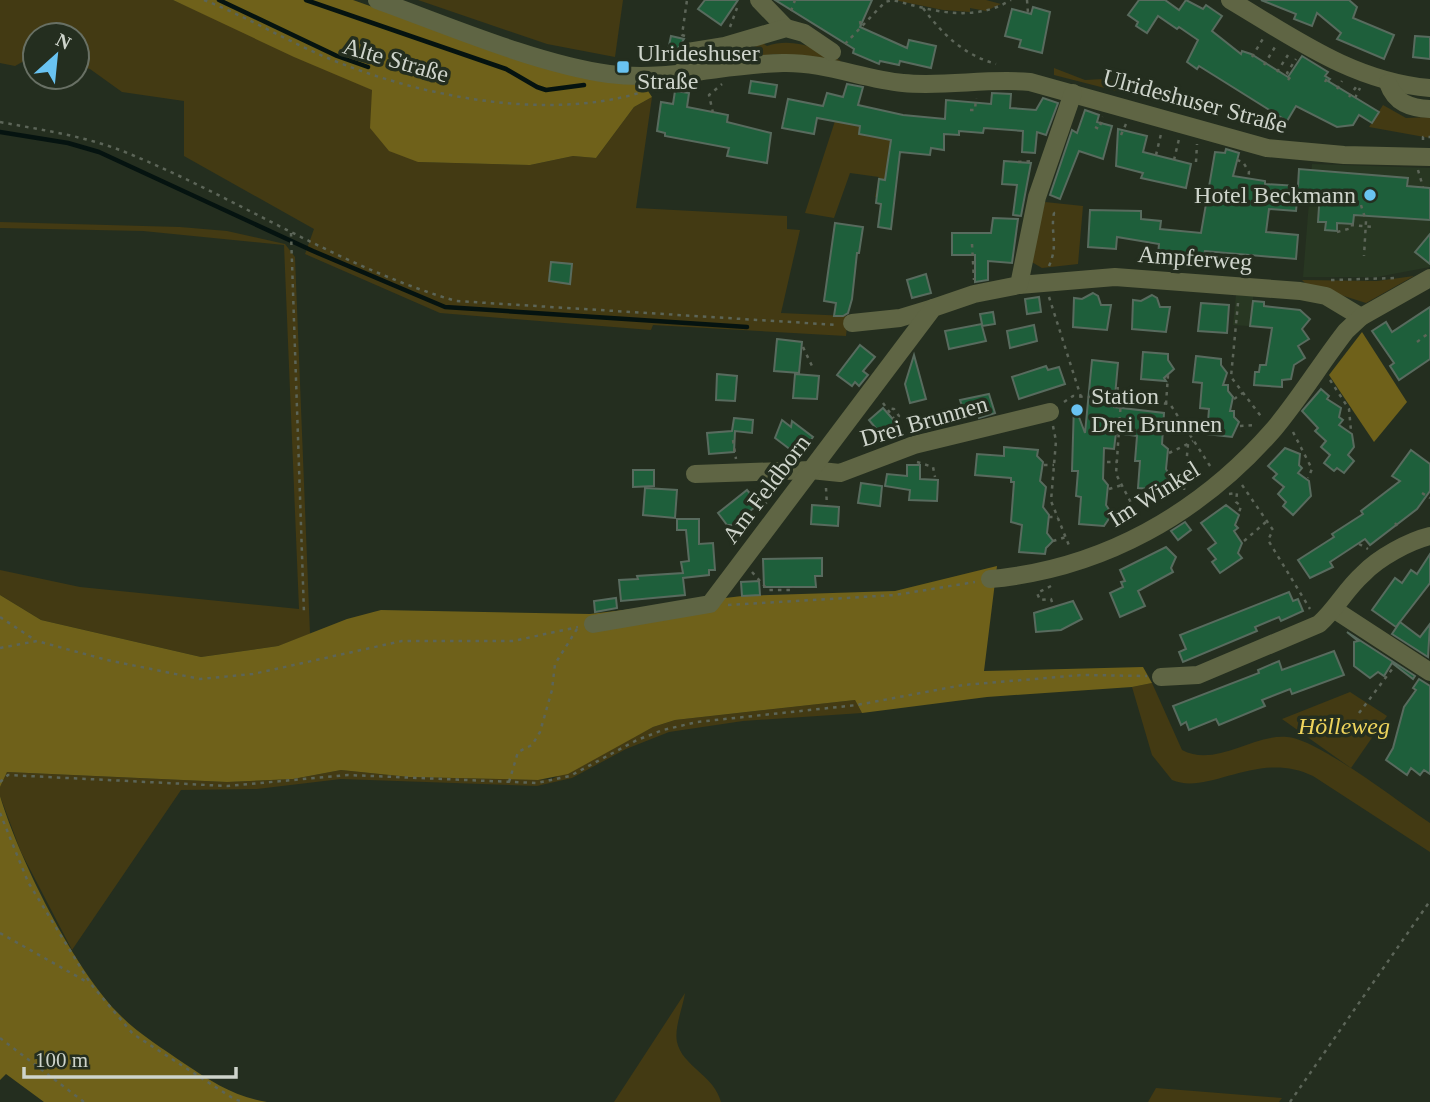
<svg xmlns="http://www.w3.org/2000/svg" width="1430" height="1102" font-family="'Times New Roman',serif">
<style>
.built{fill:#283722}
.green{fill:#433a13}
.forest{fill:#6f611a}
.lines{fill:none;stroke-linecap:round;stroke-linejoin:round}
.stream{stroke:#051310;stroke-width:4.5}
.building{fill:#1e5f3b;stroke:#586b5e;stroke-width:2}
.path{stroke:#5c6558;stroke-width:2.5;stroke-dasharray:3.5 5;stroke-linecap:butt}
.minor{stroke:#5f6544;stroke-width:18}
.poi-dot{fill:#69c3f1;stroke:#242e1f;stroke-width:2.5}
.labels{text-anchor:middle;stroke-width:7;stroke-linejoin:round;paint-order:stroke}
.poi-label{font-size:24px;fill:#ced4cb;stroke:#242e1f;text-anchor:start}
.street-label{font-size:24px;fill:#ced4cb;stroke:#242e1f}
.park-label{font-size:24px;font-style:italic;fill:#eed45c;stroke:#242e1f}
</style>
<rect width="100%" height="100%" fill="#242e1f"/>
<g class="built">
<path d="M1312 164 1430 168V267L1377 277H1303Z"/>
<path d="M1236 295 1253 296V301L1264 302 1262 327 1233 325Z"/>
</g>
<g class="green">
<path d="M0 0H173L373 90 418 162 530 165 573 156 596 158 634 107 652 97 636 208 787 216V229L800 230 781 313 848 316 846 336 653 325 651 330 440 313 305 254 314 229 184 156V101L122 92 90 69 77 65V35H35V55L15 66 0 63Z"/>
<path d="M418 0H623L615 57 547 44Z"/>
<path d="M894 0H986L1001 4 986 11 970 8V12L943 10Z"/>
<path d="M758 40 767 46C792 37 819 48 841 61L776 54 697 64 698 57Z"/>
<path d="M1054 68 1085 80 1104 79 1202 113 1054 75Z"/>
<path d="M1383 105 1406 118 1430 117V138L1369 127Z"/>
<path d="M835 121 860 126 859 134 892 140 882 198 875 197 879 177 850 173 834 218 805 213Z"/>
<path d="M1045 202 1083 206 1078 264 1042 268 1030 261Z"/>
<path d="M0 222 180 227 227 231 285 244 295 257 310 634 278 646 201 657 41 620 0 595V570L80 587 299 609 284 245 143 231 0 228Z"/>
<path d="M1414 276 1366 303 1306 284 1302 280 1377 281Z"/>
<path d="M1152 683 1182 750C1216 768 1252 734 1287 737 1318 739 1400 803 1430 823V852L1313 776C1258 749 1209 796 1172 780L1152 755 1132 687Z"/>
<path d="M1350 692 1387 716 1351 768 1282 719Z"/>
<path d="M855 700 862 713 743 721 669 732 626 749 572 778 537 786 341 779 257 789 181 790 72 950 21 852 0 796V787L7 772 227 782 293 779 341 770 409 777 538 780 552 779 653 727 675 720Z"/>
<path d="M685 993C683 1007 674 1028 677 1042 682 1066 714 1075 721 1102H614Z"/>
<path d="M1156 1088 1282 1098 1279 1102H1148Z"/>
</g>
<g class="forest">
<path d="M173 0H353L463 39 619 83 644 85 652 97 634 107 596 158 573 156 530 165 418 162 389 151 370 128 372 90 294 57Z"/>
<path d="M1362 332 1407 402 1374 442 1329 375Z"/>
<path d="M997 566 984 671 1143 667 1152 683 1132 687 987 697 862 713 855 700 675 720 653 727 568 774 538 780 409 777 341 770 293 779 227 782 7 772 0 787V595L41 620 201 657 278 646 347 619 381 610 590 614 742 596 895 591Z"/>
<path d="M0 796C19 859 72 965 117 1012 137 1033 162 1048 185 1064 212 1082 235 1097 267 1102H44L6 1074 0 1080Z"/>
</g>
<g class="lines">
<g class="stream">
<path d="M219 0 337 56 368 67"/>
<path d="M306 0 506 69 537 87 546 90 584 85"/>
<path d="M0 132 68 143 99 152 313 251 445 307 747 327"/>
</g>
</g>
<g class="building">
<path d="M705 0H738L721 25 698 9Z"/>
<path d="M775 0H872L860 27 907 48 909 40 936 46 931 68 900 61 899 65 880 61 879 64 853 53 854 49Z"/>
<path d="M1139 0H1165L1179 10 1186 0 1203 9 1206 5 1222 16 1212 31 1241 54 1242 51 1251 54 1288 77 1302 56 1328 72 1325 76 1330 79 1328 81 1379 112 1372 123 1359 115 1353 125 1337 127 1296 106 1287 121 1199 66 1197 69 1187 62 1198 40 1179 27 1177 29 1158 16 1147 33 1136 26 1138 22 1128 15Z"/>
<path d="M1261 0H1349L1357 7 1353 18 1394 35 1384 59 1337 39 1341 33 1317 13 1312 26 1294 19 1296 14Z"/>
<path d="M1033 7 1050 12 1042 53 1019 47 1021 40 1005 36 1012 9 1031 14Z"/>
<path d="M671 36 684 39 676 52 668 50Z"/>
<path d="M1415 36 1430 37V59L1413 57Z"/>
<path d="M751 81 777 85 775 97 749 93Z"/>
<path d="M847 84 863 87 858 105 903 115 945 119 946 100 991 104 992 93 1011 94 1010 108 1036 110 1043 98 1058 103 1046 135 1037 132 1035 153 1022 152 1023 131 984 128 983 133 959 131V135L944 134V150L931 148 930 155 900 152 891 229 878 227 881 204 876 203 879 179 885 180 891 140 859 134 860 126 817 118 814 134 782 128 788 99 823 106 827 93 843 97Z"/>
<path d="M675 91 689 93 687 107 728 115 727 122 771 133 767 163 727 156 729 148 665 136V133L657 131 661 102 673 104Z"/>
<path d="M1085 110 1099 115 1097 122 1112 126 1103 159 1079 151 1060 199 1050 195 1072 130 1077 133Z"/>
<path d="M1118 129 1147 136 1143 152 1191 164 1186 188 1141 178 1143 173 1116 166Z"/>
<path d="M1226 149 1239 153 1233 176 1265 181V184L1298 186 1299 169 1408 178 1407 186 1430 188V220L1354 215 1353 224 1337 223V231L1325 230 1326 222H1318L1320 192 1298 190 1296 211 1269 209 1266 232 1298 235 1296 259 1205 251 1203 263 1192 262V258L1158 254 1159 244 1117 237 1116 249 1088 247 1090 210 1141 211V219L1161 221 1160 229 1201 233 1215 152 1225 153Z"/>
<path d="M1004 161 1031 163 1021 216 1013 215 1017 185 1002 184Z"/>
<path d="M993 218 1018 219 1012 263 988 261V280L975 282V255H952V233H991Z"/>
<path d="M835 223 863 227 859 253H857L852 299 848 313 843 316H834L836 303 824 301Z"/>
<path d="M1430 234V264L1415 252Z"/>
<path d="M551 262 572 264 570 284 549 281Z"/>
<path d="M926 274 931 293 912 298 907 280Z"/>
<path d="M1093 293 1098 296 1101 305H1111L1107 330 1073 327 1074 298 1082 299Z"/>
<path d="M1152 295 1157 298 1160 307H1170L1166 332 1132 329 1133 300 1141 301Z"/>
<path d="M1039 297 1041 312 1027 314 1025 299Z"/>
<path d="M1253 301 1264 302V306L1300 310 1310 319 1302 329 1309 339 1298 346 1305 358 1294 365 1291 379 1282 380V387L1254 385 1255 372H1259L1260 365H1266L1272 328 1250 326Z"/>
<path d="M1201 303 1229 305 1227 333 1198 331Z"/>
<path d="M1430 307V359L1399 380 1390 366 1394 363 1372 331 1386 322 1392 332Z"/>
<path d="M993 312 995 324 982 326 986 341 949 349 945 331 982 324 980 314Z"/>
<path d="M1034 325 1037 341 1010 348 1007 331Z"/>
<path d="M777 339 802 342 799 373 774 371Z"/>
<path d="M860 345 875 357 863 371 868 375 859 386 855 382 852 386 837 375Z"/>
<path d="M1143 352 1168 354V360L1174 369 1164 378 1166 381 1141 379Z"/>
<path d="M914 355 926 399 910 403 905 384Z"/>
<path d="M1196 356 1221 359V365L1227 373 1223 385H1228V391L1233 397 1230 411H1234V417L1239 422 1232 437 1207 434 1209 409 1200 408 1202 383 1193 382Z"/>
<path d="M1092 360 1118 363 1114 407 1164 413 1162 444 1168 449 1166 469 1171 478 1164 490 1138 488 1140 461H1135L1137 436 1116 433 1114 449 1104 448 1103 479 1108 485 1106 505 1112 514 1104 526 1079 524 1081 497 1076 496 1078 471H1072L1074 404 1085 433Z"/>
<path d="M1046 366 1048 370 1059 367 1065 384 1019 399 1012 377Z"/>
<path d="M717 374 737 376 735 401 716 400Z"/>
<path d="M795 374 819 376 817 399 793 398Z"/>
<path d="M1321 389 1329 396 1327 399 1341 408 1339 417 1343 420 1339 425 1352 434 1354 447 1348 455 1354 461 1344 473 1337 468 1334 471 1324 463 1330 455 1321 447 1326 441 1315 431 1318 428 1302 411Z"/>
<path d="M989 394 995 413 979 418 978 414 969 417 967 411 964 412 960 400Z"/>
<path d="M883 408 898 425 884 438 869 420Z"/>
<path d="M734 418 753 420 752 433 735 431 734 452 709 454 707 433 732 431Z"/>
<path d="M782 420 791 427 792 421 813 437 799 456 775 438Z"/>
<path d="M1004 447 1038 450 1037 456 1043 462 1040 481 1046 487 1043 507 1049 515 1047 533 1053 541 1046 548 1045 554 1019 552 1022 525 1011 522 1014 482H1011V478L975 475 977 454 1004 456Z"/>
<path d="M1285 448 1300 454 1299 465 1302 468 1298 473 1309 481 1311 496 1293 515 1283 506 1286 502 1278 494 1284 487 1273 478 1277 474 1268 466Z"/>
<path d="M1411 450 1430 464V491L1417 509 1370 545 1365 539 1330 562 1333 567 1310 578 1298 560 1334 537 1332 534 1363 514 1361 511 1400 481 1392 476Z"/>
<path d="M907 465H920V479L938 480 937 501 909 500 910 490 885 486 887 474 907 476Z"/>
<path d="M633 470H654V486L633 487Z"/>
<path d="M861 483 882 486 880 506 858 503Z"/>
<path d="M645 488 677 490 675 518 643 515Z"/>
<path d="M747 490 759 504 732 525H727L718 513Z"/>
<path d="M812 505 839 507 838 526 811 524Z"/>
<path d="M1226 505 1239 515 1235 525 1238 528 1234 531 1242 543 1238 553 1242 558 1220 573 1212 562 1216 559 1208 549 1216 543 1201 523Z"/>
<path d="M677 519H699V544L713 543 715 570H709V575L683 578 685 595 621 601 619 580 638 579 637 576 683 573 681 562 689 561 686 530H677Z"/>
<path d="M1185 522 1191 530 1178 540 1171 531Z"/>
<path d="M1166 547 1176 557 1171 568 1173 572 1138 591 1145 606 1120 617 1110 593 1123 587 1121 582 1125 581 1120 570Z"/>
<path d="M1430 554V583L1396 627 1372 610 1395 578 1402 583 1411 570 1417 574Z"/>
<path d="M822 558V576H815L816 587H764L763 559Z"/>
<path d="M759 581 760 595 742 596 741 582Z"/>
<path d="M1289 592 1293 601 1298 599 1303 611 1281 621 1279 617 1255 627 1257 631 1183 662 1179 652 1186 649 1180 635Z"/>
<path d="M616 598 617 608 595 612 594 601Z"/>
<path d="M1073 601 1082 619 1061 630 1036 632 1034 613Z"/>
<path d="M1400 622 1420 637 1430 624 1428 657 1392 634Z"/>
<path d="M1347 632 1415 676 1413 679 1392 663 1384 676 1378 672 1370 678 1354 666V642L1358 641Z"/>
<path d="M1334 651 1344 675 1292 694 1290 689 1262 700 1265 706 1219 725 1216 719 1189 730 1186 722 1181 725 1173 706 1259 673 1258 670 1279 661 1282 670Z"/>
<path d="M1419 679 1430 686V774L1424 770 1420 775 1411 768 1407 775 1386 760 1393 748 1404 707 1416 690 1413 688Z"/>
</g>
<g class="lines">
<g class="path">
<path d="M204 0C247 17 287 41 330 59 419 96 544 121 639 93"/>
<path d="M1027 0 1028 13"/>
<path d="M923 8C943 35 964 55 996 64"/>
<path d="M791 11 795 0"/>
<path d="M860 21 861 27"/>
<path d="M730 27 737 8"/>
<path d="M685 36 682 35 687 0"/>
<path d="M845 44 885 2 893 0C933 11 973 23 1011 0"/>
<path d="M1252 57 1264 37"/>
<path d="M1264 65 1275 47"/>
<path d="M1277 72 1288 55"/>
<path d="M1288 80 1291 76 1287 73 1296 59"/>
<path d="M1325 82 1329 75"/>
<path d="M1337 89 1342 81"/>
<path d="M1349 97 1356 87"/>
<path d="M1355 98 1360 88"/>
<path d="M970 110H975L976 98"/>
<path d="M713 113 709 95 722 84"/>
<path d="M0 122C42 130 85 136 125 152 236 197 339 267 456 301L838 325"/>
<path d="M1095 127 1099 129 1103 117"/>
<path d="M1121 135 1126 124"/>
<path d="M1423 140V137H1430"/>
<path d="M1156 155 1161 134"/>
<path d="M1174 160 1179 139"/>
<path d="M1237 160 1243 162 1249 172 1248 179"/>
<path d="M1018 162 1035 161"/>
<path d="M1196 162 1197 144"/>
<path d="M1418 170 1423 187"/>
<path d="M1361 205 1366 221 1364 256"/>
<path d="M1337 232 1352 228V225L1374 227"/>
<path d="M291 233 304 613"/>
<path d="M972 244 974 280"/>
<path d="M1049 266C1059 243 1050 234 1054 213L1051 210"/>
<path d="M1331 280 1397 278"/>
<path d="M1049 297 1081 397"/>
<path d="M1238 303 1231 377 1263 419"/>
<path d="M1417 342 1430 332"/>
<path d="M803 347 812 366"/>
<path d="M1330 380 1349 409 1351 431"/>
<path d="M1117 399 1118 382"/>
<path d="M1234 399 1243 393"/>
<path d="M1121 400 1116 474 1140 520"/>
<path d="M1064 402 1073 396 1170 404 1212 469"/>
<path d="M883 403 895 420 899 416 894 409 887 408"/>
<path d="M1166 404 1168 375"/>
<path d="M1053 426 1056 441 1051 501 1070 548"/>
<path d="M1240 426 1257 425"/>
<path d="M1293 432 1312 469 1308 478"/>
<path d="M1159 434 1179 419"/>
<path d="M733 440 736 459"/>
<path d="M1169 453 1188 444"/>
<path d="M917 462 933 467 935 477"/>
<path d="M1107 462H1117"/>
<path d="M1044 465H1054"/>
<path d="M1172 479 1186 469"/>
<path d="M1242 485 1273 530 1268 540 1310 609"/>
<path d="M826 488 827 506"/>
<path d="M1109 489 1122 485"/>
<path d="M1184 490 1188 444 1193 441"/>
<path d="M1422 493 1430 498"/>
<path d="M1229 494 1237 493 1236 502 1241 506 1239 513"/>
<path d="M757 508 767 503"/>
<path d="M1113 514 1120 513 1131 502"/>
<path d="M1049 517H1058"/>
<path d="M1395 523 1400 529"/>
<path d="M1053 541 1066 537"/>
<path d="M1244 541 1267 521"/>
<path d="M1359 544 1368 549"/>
<path d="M752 572 768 590H793V587"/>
<path d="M1051 586 1037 593 1040 600 1051 599 1054 608"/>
<path d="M728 605 895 595 975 582"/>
<path d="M0 617 35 640"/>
<path d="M0 648 37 641 107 660 200 679 253 674 402 641H513L578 627"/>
<path d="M1359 713 1393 668"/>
<path d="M0 782 8 775 227 786 348 775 537 783 570 776 637 740 663 730 697 722 857 705 963 685 1082 675 1147 676"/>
<path d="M509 782 518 752 532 745 540 732 552 690 555 664 577 629"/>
<path d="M0 813 28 882 90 983 133 1034 234 1099 243 1102"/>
<path d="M0 933 87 982"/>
<path d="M0 1038 84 1102"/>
<path d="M1290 1102 1430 901"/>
</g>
<g class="minor">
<path d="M377 0C446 25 537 64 609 74 667 82 725 64 783 63 824 62 863 79 903 83 945 87 988 78 1030 82L1267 148 1344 155 1430 157"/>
<path d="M759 0 786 28"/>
<path d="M1230 0C1294 38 1354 82 1430 88"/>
<path d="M683 73 688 52 725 46 786 28 804 33 832 52"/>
<path d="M1388 83C1395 103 1410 108 1430 109"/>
<path d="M1019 285 1115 277 1300 291 1326 296 1361 317"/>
<path d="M852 323 900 318 933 308"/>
<path d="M695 474 811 470 840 473 914 445 1050 412"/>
<path d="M990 579C1102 569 1200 514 1274 429 1300 398 1321 363 1346 331L1361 317 1430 278"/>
<path d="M1335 610 1430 672"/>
<path d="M593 624 710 604 933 308 974 294 1019 285 1037 197 1073 93"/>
<path d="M1161 677 1198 675 1319 624C1336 609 1346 589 1363 574 1378 558 1409 541 1430 536"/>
</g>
</g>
<g class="poi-dot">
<rect x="616" y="60" width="14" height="14" rx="3.5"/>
<circle cx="1370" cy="195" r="7"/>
<circle cx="1077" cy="410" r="7"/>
</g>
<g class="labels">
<g class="poi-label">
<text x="637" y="61">Ulrideshuser<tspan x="637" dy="28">Straße</tspan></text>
<text x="1356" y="203" text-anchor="end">Hotel Beckmann</text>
<text x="1091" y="404">Station<tspan x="1091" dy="28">Drei Brunnen</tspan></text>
</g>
<g class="street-label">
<text transform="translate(396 60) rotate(16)" y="8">Alte Straße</text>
<text transform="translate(1195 101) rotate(15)" y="8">Ulrideshuser Straße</text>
<text transform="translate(1195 258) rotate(4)" y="8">Ampferweg</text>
<text transform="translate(924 421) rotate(-16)" y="8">Drei Brunnen</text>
<text transform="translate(766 489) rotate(-53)" y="8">Am Feldborn</text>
<text transform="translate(1154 494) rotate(-32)" y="8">Im Winkel</text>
</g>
<g class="park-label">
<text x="1344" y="734">Hölleweg</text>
</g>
</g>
<g transform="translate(56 56) rotate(27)"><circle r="33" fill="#242e1f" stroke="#687064" stroke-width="2"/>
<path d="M0-5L12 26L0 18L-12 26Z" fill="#69c3f1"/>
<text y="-10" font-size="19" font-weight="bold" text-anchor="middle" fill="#ced4cb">N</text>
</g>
<path d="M24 1067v10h212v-10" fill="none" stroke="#ced4cb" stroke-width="3.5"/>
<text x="35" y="1067" font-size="21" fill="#ced4cb" stroke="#242e1f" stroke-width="5" paint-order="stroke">100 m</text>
</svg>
